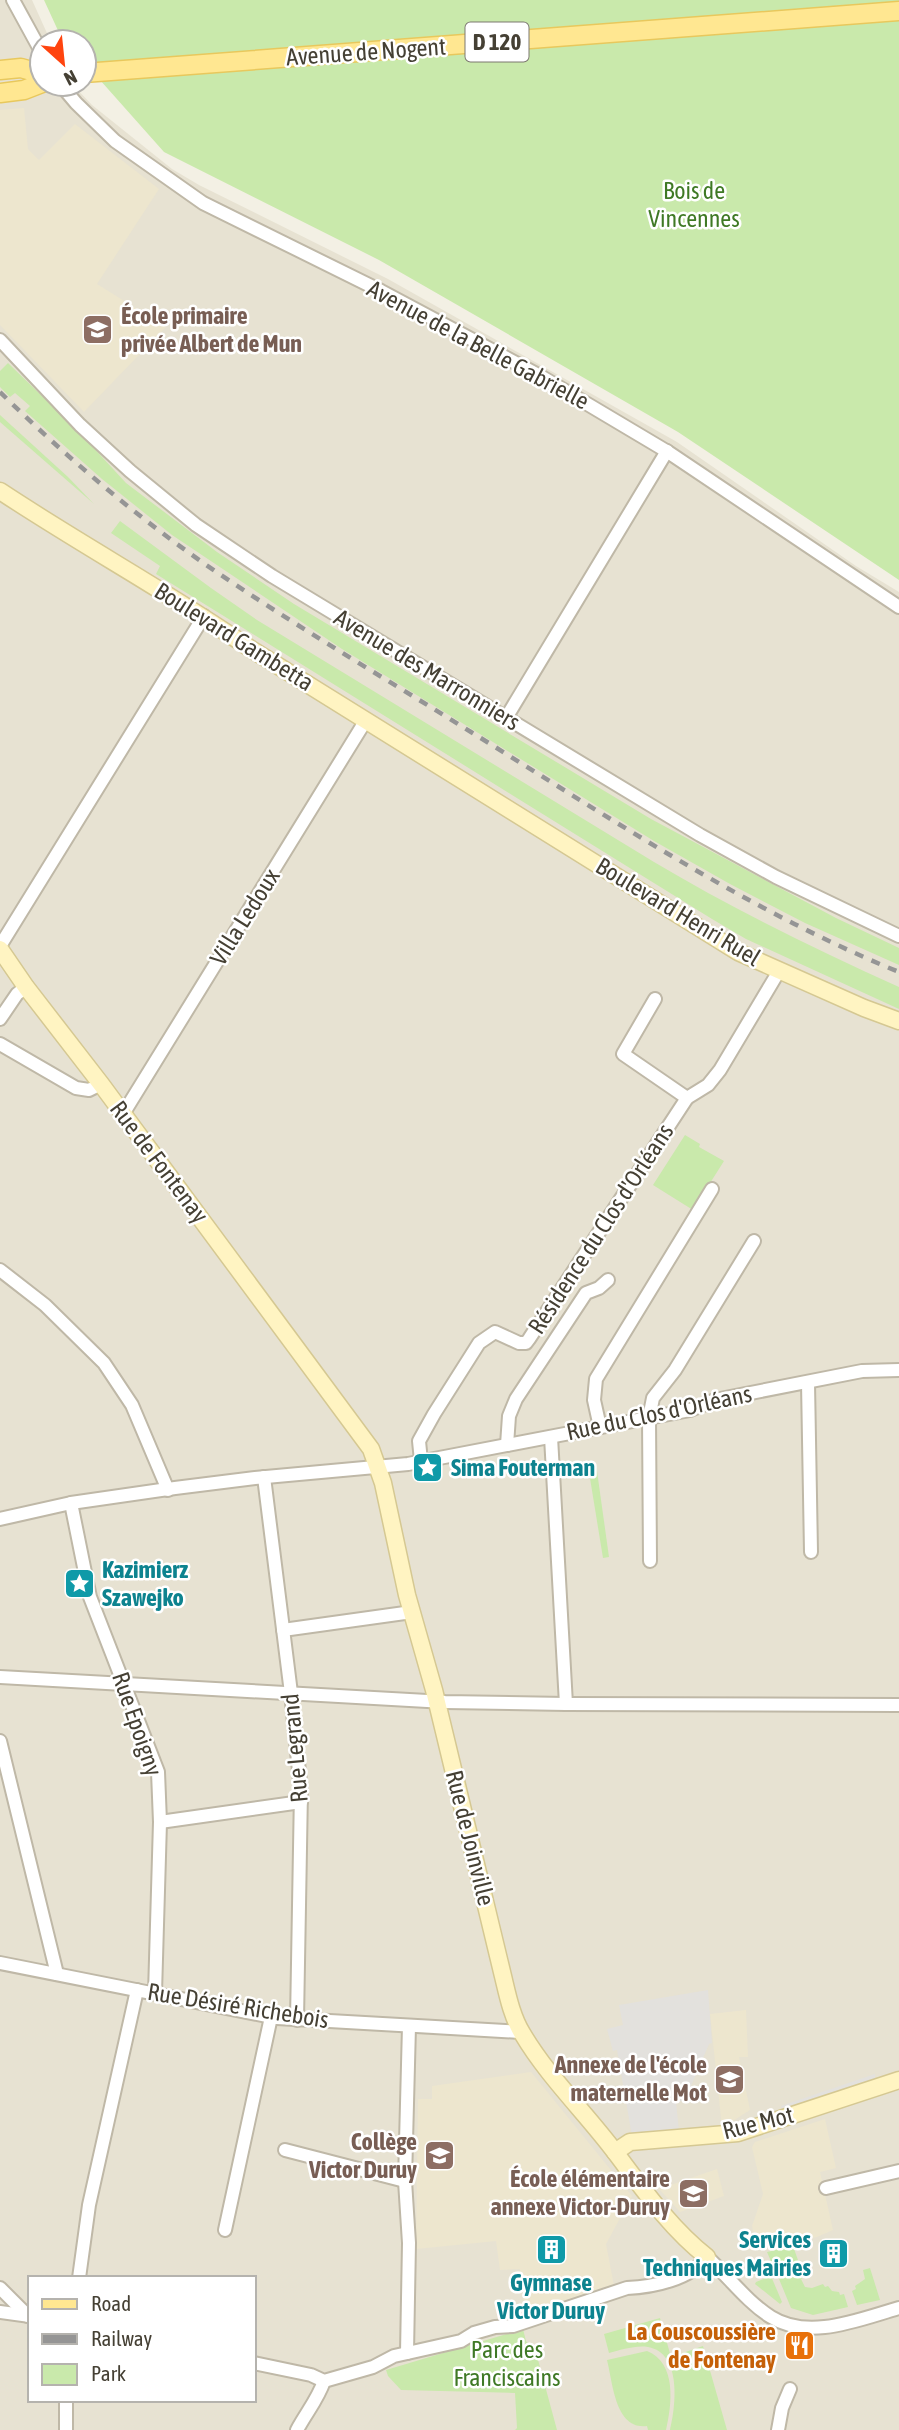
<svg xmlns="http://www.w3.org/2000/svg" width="899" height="2430" font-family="'Asap Condensed',sans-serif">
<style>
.residential{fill:#e7e2d2;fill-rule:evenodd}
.education{fill:#ede6ce}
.green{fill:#c9e9ab}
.parking{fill:#e3e1dd}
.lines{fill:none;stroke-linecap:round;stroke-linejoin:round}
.street-casing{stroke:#bfb8a7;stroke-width:16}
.secondary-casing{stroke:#d5c892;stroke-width:19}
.primary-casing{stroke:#e8c85d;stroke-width:21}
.street{stroke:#fff;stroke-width:12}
.secondary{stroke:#fff4c2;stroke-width:16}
.primary{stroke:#ffe791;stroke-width:18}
.rail{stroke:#959595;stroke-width:4.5;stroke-dasharray:9 9;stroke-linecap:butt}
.labels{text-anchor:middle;stroke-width:5;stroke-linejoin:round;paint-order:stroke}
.shield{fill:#fff;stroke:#7d7971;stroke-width:2}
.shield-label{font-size:23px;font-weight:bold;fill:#454034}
.street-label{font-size:24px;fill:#454034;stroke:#fff}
.park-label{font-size:24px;fill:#3f7925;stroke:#fff}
.education-label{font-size:24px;font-weight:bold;fill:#785e54;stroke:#fff;text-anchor:end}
.culture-label{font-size:24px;font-weight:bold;fill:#0d838f;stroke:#fff;text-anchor:start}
.food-label{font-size:24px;font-weight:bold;fill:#c56008;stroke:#fff;text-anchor:end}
</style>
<rect width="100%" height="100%" fill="#f3f0e4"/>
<path class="residential" d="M0 0H32L51 42H42V84H72L92 105 172 169 199 185 388 279 677 442 856 566 899 592V2430H0ZM30 2278H254V2400H30Z"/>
<g class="education">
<path d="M24 108 28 149 39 160 75 124 159 189 97 284 166 327 84 412 0 325V110Z"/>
<path d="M746 2010 748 2057H739L750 2110 722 2128 710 2014Z"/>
<path d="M531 2072 632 2196 606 2244 614 2286 525 2312 520 2269 500 2270 496 2241 416 2249 418 2099H432V2086Z"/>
<path d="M825 2119 836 2168 820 2172 833 2230 817 2237 776 2245 753 2231 752 2226 763 2194 752 2147 755 2142Z"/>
<path d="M717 2169 724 2196 680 2212 659 2189Z"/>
</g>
<g class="green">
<path d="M44 0H899V580L678 432 379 260 164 152 84 62V42H66L61 37Z"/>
<path d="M8 363 79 432 126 483 217 552 294 604 651 819 836 918 899 948V965L805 923 730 884 654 841 342 649 172 535 102 479 25 411 30 406 15 393 10 397 0 387V371Z"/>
<path d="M0 415 68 477 94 504 0 422Z"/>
<path d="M120 521 211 588 257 620 654 862C733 909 815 949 899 987V1009L746 939 712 919 156 574 160 566 111 533Z"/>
<path d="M685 1135 700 1144 699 1147 724 1161 693 1210 653 1185Z"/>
<path d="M596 1464 609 1557 603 1558 588 1466Z"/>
<path d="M793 2246 804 2277 801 2279 805 2287 812 2288 823 2284 825 2287 828 2286 832 2291 839 2292 840 2295 844 2294 848 2307 813 2315 791 2308 779 2279 787 2275 783 2263 773 2266 767 2252Z"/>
<path d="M870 2268 880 2300 857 2305 852 2291 856 2289 855 2286 865 2279 863 2270Z"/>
<path d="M771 2276 782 2302 780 2304 755 2284 756 2282Z"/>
<path d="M660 2318 671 2357 703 2346 727 2430H670C676 2406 682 2353 648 2347 636 2345 620 2350 609 2353L604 2334Z"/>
<path d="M523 2329 526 2341 537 2356 557 2430H515L517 2428 515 2393 401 2390 388 2376 386 2370Z"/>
<path d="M647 2351C677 2363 672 2404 666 2430H648L647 2426C615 2430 613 2383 607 2360Z"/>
</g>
<g class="parking">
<path d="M708 1990 712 2043 709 2044 691 2086 693 2099 676 2102 679 2131 632 2136 617 2050 613 2051 607 2029 623 2025 619 2005Z"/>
<path d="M875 2074V2085L784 2116 781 2106Z"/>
</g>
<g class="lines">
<defs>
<g id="street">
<path d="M13 0 42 53"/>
<path d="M60 84 76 103 115 141 203 203 381 291 542 377 668 452 899 607"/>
<path d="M0 340 80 425 130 471 196 525 272 576 700 835 776 877 899 936"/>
<path d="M506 718 667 451"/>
<path d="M0 946 204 616"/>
<path d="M0 1019 17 994 26 987"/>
<path d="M0 1044 76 1088 89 1090 101 1084"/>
<path d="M687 1098 708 1085 720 1070 779 971"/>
<path d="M123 1114 366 720"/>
<path d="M0 1270 45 1305 104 1363 132 1405 168 1490"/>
<path d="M808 1383 811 1552"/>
<path d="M600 1427 594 1400 596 1379 712 1189"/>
<path d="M551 1437 566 1704"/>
<path d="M507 1445 509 1416 516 1399 586 1293 599 1288 608 1280"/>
<path d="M421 1461 419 1441 434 1414 479 1343 495 1332 519 1343H526L529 1339 687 1098 623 1054 655 999"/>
<path d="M264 1477 291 1693 301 1791 297 2020"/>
<path d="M71 1503 90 1597 158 1772 160 1822 155 1993"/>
<path d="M0 1519 71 1503 175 1488 255 1478 408 1464 690 1410 715 1400 862 1371 899 1370"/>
<path d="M650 1561 649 1418 653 1398 675 1370 754 1241"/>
<path d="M283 1630 412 1612"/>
<path d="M0 1677 445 1702 566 1704 899 1705"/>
<path d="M0 1741 57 1974"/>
<path d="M160 1822 301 1802"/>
<path d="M0 1963 277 2018 521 2032"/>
<path d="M285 2150 405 2181"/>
<path d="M826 2188 899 2171"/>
<path d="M225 2230 271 2017"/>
<path d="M79 2278 89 2205 137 1990"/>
<path d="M0 2288 28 2316"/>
<path d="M0 2312 30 2316"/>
<path d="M407 2353 409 2243 405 2181 409 2026"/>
<path d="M254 2363 311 2375 324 2381 373 2367 394 2356 461 2341 474 2333 495 2327 513 2326 627 2288C653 2287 691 2279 707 2257 728 2276 747 2302 771 2317 809 2341 860 2319 899 2308"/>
<path d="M66 2430V2400"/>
<path d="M297 2430C306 2413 318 2399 324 2381"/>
<path d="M778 2430 782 2408 790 2389"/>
</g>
<g id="secondary">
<path d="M0 491C83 546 170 593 251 649L738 952 864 1008 899 1021"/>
<path d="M0 949 26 987 101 1084 371 1449 383 1483 407 1595 434 1690 502 1972C507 1992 511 2015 522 2033 548 2077 585 2112 615 2152 643 2189 670 2228 707 2257"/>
<path d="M615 2152 630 2142 738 2133 899 2080"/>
</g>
<g id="primary">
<path d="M0 70 21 68 42 74"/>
<path d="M84 73 899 11"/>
<path d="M0 93 24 90 42 83"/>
</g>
</defs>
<use href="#street" class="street-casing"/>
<use href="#secondary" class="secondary-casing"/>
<use href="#primary" class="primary-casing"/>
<use href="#street" class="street"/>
<use href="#secondary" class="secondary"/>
<use href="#primary" class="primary"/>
<path class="rail" d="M0 392C66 457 139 519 215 571 299 628 386 679 471 732 610 818 747 910 899 972"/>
</g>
<defs>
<symbol id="school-square" viewBox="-11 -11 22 22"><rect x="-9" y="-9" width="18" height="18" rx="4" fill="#8d6e63" stroke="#fff"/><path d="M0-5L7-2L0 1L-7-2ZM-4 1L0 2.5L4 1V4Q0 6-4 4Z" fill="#fff"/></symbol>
<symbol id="sight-square" viewBox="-11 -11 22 22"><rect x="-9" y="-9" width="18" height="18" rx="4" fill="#0f9aa8" stroke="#fff"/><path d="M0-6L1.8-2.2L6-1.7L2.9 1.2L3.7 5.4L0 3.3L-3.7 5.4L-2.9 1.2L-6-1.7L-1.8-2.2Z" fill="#fff"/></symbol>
<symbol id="building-square" viewBox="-11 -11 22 22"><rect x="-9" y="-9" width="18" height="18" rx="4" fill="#0f9aa8" stroke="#fff"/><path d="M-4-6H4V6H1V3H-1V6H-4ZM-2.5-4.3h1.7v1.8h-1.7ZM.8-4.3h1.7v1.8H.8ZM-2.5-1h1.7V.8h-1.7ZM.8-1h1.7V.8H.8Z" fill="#fff"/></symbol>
<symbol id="restaurant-square" viewBox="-11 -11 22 22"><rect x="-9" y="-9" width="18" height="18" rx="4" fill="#e8710a" stroke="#fff"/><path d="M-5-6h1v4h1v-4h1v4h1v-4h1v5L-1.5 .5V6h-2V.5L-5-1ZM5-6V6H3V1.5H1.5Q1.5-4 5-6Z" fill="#fff"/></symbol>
</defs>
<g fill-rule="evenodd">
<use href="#school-square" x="80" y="312" width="35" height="35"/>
<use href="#sight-square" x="410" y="1450" width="35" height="35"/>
<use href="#sight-square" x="62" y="1566" width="35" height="35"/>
<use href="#school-square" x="712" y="2062" width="35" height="35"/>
<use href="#school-square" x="422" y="2138" width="35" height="35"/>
<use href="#school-square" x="676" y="2176" width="35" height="35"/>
<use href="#building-square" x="534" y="2232" width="35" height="35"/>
<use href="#building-square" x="816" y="2236" width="35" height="35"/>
<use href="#restaurant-square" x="782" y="2328" width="35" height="35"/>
</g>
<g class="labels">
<rect class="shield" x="465.5" y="22.5" width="63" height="39" rx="5"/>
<g class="shield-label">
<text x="497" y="50">D 120</text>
</g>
<g class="street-label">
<text transform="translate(366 52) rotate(-4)" y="8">Avenue de Nogent</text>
<text transform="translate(478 345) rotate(28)" y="8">Avenue de la Belle Gabrielle</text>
<text transform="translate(234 637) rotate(32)" y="8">Boulevard Gambetta</text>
<text transform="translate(427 670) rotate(31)" y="8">Avenue des Marronniers</text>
<text transform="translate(678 912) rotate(31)" y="8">Boulevard Henri Ruel</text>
<text transform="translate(245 917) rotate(-58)" y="8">Villa Ledoux</text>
<text transform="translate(159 1162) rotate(53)" y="8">Rue de Fontenay</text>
<text transform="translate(601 1229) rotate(-57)" y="8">Résidence du Clos d'Orléans</text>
<text transform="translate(659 1413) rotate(-12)" y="8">Rue du Clos d'Orléans</text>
<text transform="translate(137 1724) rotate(71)" y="8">Rue Epoigny</text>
<text transform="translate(295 1748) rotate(-95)" y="8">Rue Legrand</text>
<text transform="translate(470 1838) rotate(76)" y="8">Rue de Joinville</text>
<text transform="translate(238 2006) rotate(9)" y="8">Rue Désiré Richebois</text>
<text transform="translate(758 2123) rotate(-14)" y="8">Rue Mot</text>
</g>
<g class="park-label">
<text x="694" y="199">Bois de<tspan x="694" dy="28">Vincennes</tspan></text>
<text x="507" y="2358">Parc des<tspan x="507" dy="28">Franciscains</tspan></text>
</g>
<g class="education-label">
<text x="121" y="324" text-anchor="start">École primaire<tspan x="121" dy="28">privée Albert de Mun</tspan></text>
<text x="707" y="2073">Annexe de l'école<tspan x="707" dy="28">maternelle Mot</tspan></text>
<text x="417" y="2150">Collège<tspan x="417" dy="28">Victor Duruy</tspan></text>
<text x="670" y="2187">École élémentaire<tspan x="670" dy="28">annexe Victor-Duruy</tspan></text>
</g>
<g class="culture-label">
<text x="451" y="1476">Sima Fouterman</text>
<text x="102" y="1578">Kazimierz<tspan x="102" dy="28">Szawejko</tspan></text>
<text x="811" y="2248" text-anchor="end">Services<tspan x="811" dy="28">Techniques Mairies</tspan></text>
<text x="551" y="2291" text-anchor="middle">Gymnase<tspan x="551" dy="28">Victor Duruy</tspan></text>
</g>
<g class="food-label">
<text x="776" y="2340">La Couscoussière<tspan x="776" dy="28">de Fontenay</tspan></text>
</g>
</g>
<rect x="28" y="2276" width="228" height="126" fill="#ffffff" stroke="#b5b3ae" stroke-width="2"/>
<rect x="42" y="2299" width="35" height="10" fill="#ffe791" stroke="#b5b3ae" stroke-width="2"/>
<text x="91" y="2311" font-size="21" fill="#454034">Road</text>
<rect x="42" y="2334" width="35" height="10" fill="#959595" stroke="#b5b3ae" stroke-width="2"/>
<text x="91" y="2346" font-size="21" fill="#454034">Railway</text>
<rect x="42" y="2364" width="35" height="21" fill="#c9e9ab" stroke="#b5b3ae" stroke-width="2"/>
<text x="91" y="2381" font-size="21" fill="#454034">Park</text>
<g transform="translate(63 63) rotate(153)"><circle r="33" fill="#ffffff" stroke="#b5b3ae" stroke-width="2"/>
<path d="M0-5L12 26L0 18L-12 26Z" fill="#ff440f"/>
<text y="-10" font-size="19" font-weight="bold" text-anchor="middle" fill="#454034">N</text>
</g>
</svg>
